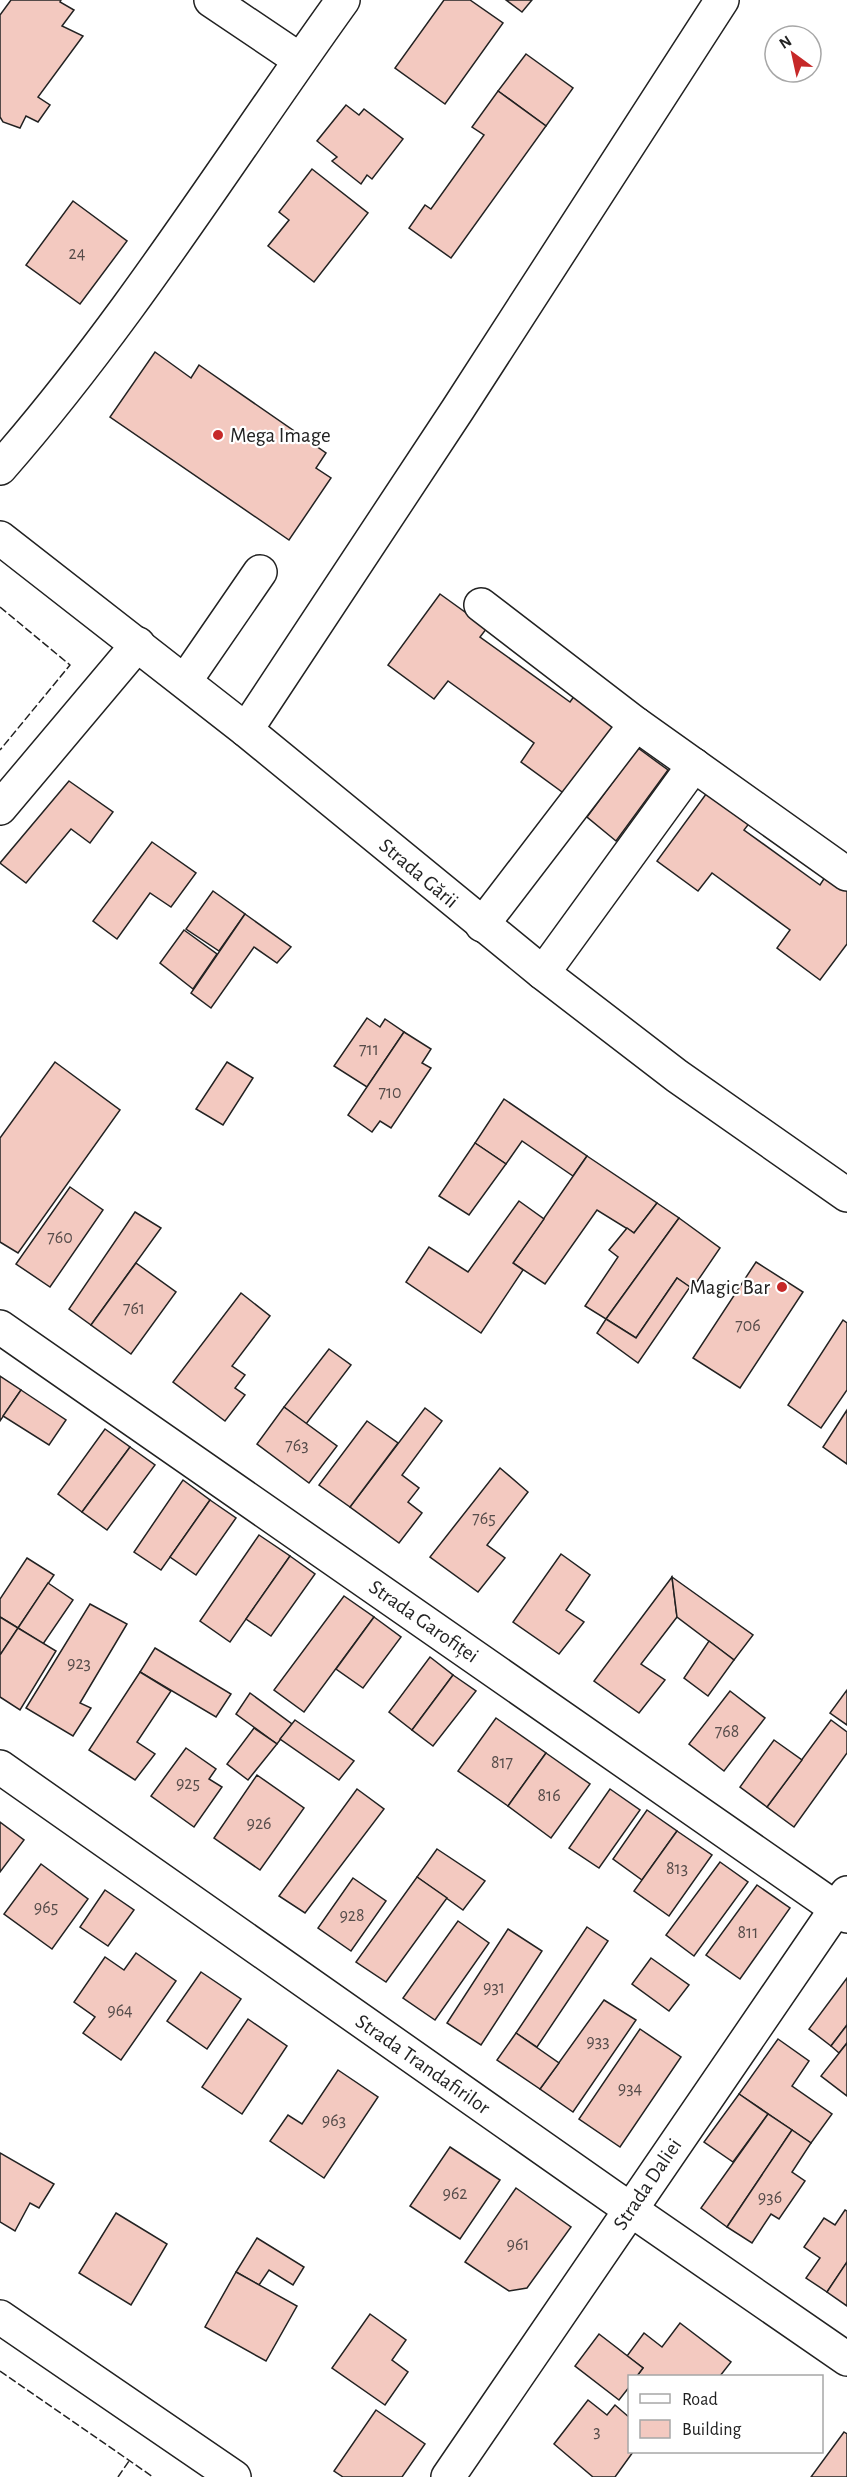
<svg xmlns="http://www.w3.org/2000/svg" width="847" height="2477" font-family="'Alegreya Sans',sans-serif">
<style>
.building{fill:#f3c9c0;stroke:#222;stroke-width:1.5}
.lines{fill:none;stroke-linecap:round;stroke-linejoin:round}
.minor-casing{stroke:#222;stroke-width:36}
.secondary-casing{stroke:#222;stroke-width:36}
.minor{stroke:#fff;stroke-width:33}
.secondary{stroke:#fff;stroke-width:33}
.fence{stroke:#222;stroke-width:1.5;stroke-dasharray:8 3;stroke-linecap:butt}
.poi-dot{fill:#c62828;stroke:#fff;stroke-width:2}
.labels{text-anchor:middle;stroke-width:4.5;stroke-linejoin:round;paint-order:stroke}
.number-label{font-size:18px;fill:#564c4a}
.poi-label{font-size:21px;fill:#222;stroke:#fff;text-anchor:start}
.street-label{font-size:21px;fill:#222;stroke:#fff}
</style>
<rect width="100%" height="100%" fill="#fff"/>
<g class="building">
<path d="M11 0H61L60 2 74 10 62 26 83 36 38 97 50 105 38 122 26 116 20 128 3 122 0 117V15Z"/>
<path d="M444 0H470L503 23 445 104 395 68Z"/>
<path d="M506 0H532L522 12Z"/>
<path d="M526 54 573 88 546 126 498 91Z"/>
<path d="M498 91 546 126 451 258 409 228 425 205 431 209 484 135 472 127Z"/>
<path d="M346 105 359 115 364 109 403 139 372 179 367 175 361 184 332 161 337 157 317 141Z"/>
<path d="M312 169 368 213 314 282 268 246 289 220 279 212Z"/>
<path d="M73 201 127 241 80 304 26 265Z"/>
<path d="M155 352 191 378 199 365 326 453 316 468 331 478 289 540 110 417Z"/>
<path d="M440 594 487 628 480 637 570 702 575 695 621 726 569 797 521 762 534 743 448 681 434 699 388 665Z"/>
<path d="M638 748 668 770 616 841 587 817Z"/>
<path d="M69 781 113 812 90 843 71 829 26 883 0 863Z"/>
<path d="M709 790 751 821 744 830 820 885 827 874 847 889V944L820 980 777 948 790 930 712 873 698 891 657 861Z"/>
<path d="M152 842 196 873 171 907 150 893 117 939 93 921Z"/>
<path d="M213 891 245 914 219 951 186 929Z"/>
<path d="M245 914 291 947 277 963 254 947 211 1008 191 993Z"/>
<path d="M184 930 217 954 193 989 160 963Z"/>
<path d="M367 1018 380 1027 385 1019 404 1032 367 1087 334 1066Z"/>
<path d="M404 1032 431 1049 422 1063 431 1068 391 1128 380 1121 372 1132 348 1115Z"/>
<path d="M55 1062 120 1110 18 1253 0 1242V1138Z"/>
<path d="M227 1062 253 1078 223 1125 196 1109Z"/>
<path d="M504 1099 587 1156 573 1176 522 1141 506 1164 475 1143Z"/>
<path d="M475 1143 506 1164 469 1215 439 1196Z"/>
<path d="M587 1156 657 1203 634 1233 597 1210 545 1284 513 1263Z"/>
<path d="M70 1187 103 1210 50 1287 16 1264Z"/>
<path d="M519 1201 544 1219 513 1263 523 1270 481 1333 406 1282 429 1247 468 1272Z"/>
<path d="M657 1203 679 1218 606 1319 585 1306 618 1257 609 1250 627 1228 634 1233Z"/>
<path d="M135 1212 161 1228 91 1325 69 1309Z"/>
<path d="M679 1218 720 1248 692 1289 677 1278 636 1338 606 1319Z"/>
<path d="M756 1262 803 1292 740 1388 693 1358Z"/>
<path d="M136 1263 176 1292 131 1354 91 1325Z"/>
<path d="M677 1278 690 1287 638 1363 597 1333 606 1319 636 1338Z"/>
<path d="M241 1293 270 1316 232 1366 245 1375 235 1388 245 1395 225 1421 173 1382Z"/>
<path d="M843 1320 847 1323V1390L821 1428 788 1405Z"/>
<path d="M329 1349 351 1365 306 1424 284 1407Z"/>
<path d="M0 1376 21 1390 0 1421Z"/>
<path d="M21 1390 66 1420 49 1445 3 1416Z"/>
<path d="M284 1407 337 1446 309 1483 257 1444Z"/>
<path d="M425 1408 442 1421 402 1475 419 1488 408 1502 422 1513 399 1543 350 1507Z"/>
<path d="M847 1410V1464L823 1447Z"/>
<path d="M367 1421 398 1443 350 1507 319 1485Z"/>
<path d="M105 1429 130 1447 82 1512 58 1494Z"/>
<path d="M130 1447 155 1465 107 1530 82 1512Z"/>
<path d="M500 1468 528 1492 487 1545 505 1558 478 1592 430 1557Z"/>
<path d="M183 1480 210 1500 161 1570 134 1552Z"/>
<path d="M210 1500 236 1518 196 1575 170 1557Z"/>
<path d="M259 1535 290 1556 230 1642 200 1621Z"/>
<path d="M561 1554 590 1575 566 1610 584 1622 559 1654 513 1622Z"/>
<path d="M290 1556 315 1574 271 1636 246 1619Z"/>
<path d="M27 1558 54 1575 18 1628 0 1617V1599Z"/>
<path d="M672 1577 677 1617 641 1664 665 1680 639 1713 594 1681Z"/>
<path d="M672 1577 753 1635 734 1660 677 1617Z"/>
<path d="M48 1583 73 1600 43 1644 18 1628Z"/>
<path d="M344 1596 374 1617 304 1712 274 1690Z"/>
<path d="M90 1604 127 1624 80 1703 91 1708 73 1736 26 1708Z"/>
<path d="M0 1617 18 1628 0 1655Z"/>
<path d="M374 1617 401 1637 363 1688 336 1669Z"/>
<path d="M18 1628 56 1651 20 1710 0 1697V1655Z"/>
<path d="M709 1641 734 1660 708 1696 684 1678Z"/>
<path d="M155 1648 231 1694 216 1717 140 1672Z"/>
<path d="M430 1657 453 1675 412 1730 389 1712Z"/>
<path d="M140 1672 171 1691 137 1742 155 1754 135 1780 89 1750Z"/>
<path d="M453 1675 476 1691 433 1746 412 1730Z"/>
<path d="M847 1690V1725L830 1713Z"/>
<path d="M730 1691 765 1718 724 1771 689 1744Z"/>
<path d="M250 1693 292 1724 277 1744 236 1714Z"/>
<path d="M496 1718 546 1753 508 1806 458 1771Z"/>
<path d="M295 1720 354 1761 339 1780 280 1739Z"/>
<path d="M831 1720 847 1732V1753L794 1827 767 1807Z"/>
<path d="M254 1728 277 1744 248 1780 227 1764Z"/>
<path d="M774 1740 802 1760 767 1807 740 1787Z"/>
<path d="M186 1748 216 1769 209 1779 222 1787 194 1827 151 1796Z"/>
<path d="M546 1753 590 1784 551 1838 508 1806Z"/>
<path d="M257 1775 304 1808 260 1870 214 1838Z"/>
<path d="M357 1789 384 1809 305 1913 279 1896Z"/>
<path d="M610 1789 640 1810 599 1868 569 1848Z"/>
<path d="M647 1810 677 1831 642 1880 613 1859Z"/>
<path d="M0 1822 24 1840 0 1872Z"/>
<path d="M677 1831 712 1855 669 1916 634 1891Z"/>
<path d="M437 1849 485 1881 463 1910 417 1877Z"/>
<path d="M720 1862 748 1882 694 1956 666 1935Z"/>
<path d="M41 1864 88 1899 52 1949 4 1914Z"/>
<path d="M417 1877 447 1898 386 1982 356 1962Z"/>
<path d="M353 1878 386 1901 351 1951 318 1928Z"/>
<path d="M757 1885 790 1908 740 1979 706 1955Z"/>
<path d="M105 1890 134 1910 108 1946 80 1927Z"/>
<path d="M458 1921 489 1943 435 2020 403 1998Z"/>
<path d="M587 1927 608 1941 537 2047 516 2033Z"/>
<path d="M508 1929 542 1951 481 2045 447 2023Z"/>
<path d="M136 1953 176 1981 121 2060 83 2033 95 2017 74 2002 105 1957 124 1970Z"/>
<path d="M651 1958 689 1985 669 2011 632 1984Z"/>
<path d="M201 1972 241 1999 207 2049 167 2021Z"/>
<path d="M847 1978V2025L831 2046 809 2029Z"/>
<path d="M604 2000 636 2020 573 2112 540 2089Z"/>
<path d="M248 2019 287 2046 242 2114 202 2087Z"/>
<path d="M847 2025V2043L839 2053 831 2046Z"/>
<path d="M640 2029 681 2057 620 2147 579 2119Z"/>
<path d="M516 2033 559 2063 540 2089 497 2060Z"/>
<path d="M778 2039 809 2061 792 2086 832 2114 811 2143 739 2094Z"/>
<path d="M847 2043V2096L821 2076Z"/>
<path d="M338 2070 378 2097 324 2178 270 2141 288 2115 302 2124Z"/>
<path d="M739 2094 768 2114 733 2162 704 2142Z"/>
<path d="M768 2114 792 2130 727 2227 701 2208Z"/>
<path d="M792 2130 811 2143 792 2172 805 2181 779 2219 771 2214 752 2243 727 2227Z"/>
<path d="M450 2147 500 2180 460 2239 410 2206Z"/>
<path d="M0 2153 54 2184 39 2208 30 2203 15 2231 0 2222Z"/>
<path d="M516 2188 571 2227 527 2288 509 2291 465 2262Z"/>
<path d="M845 2210 847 2211V2262L827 2292 806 2278 820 2258 804 2247 824 2218 835 2225Z"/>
<path d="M116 2213 167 2244 131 2305 79 2273Z"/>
<path d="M257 2238 304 2267 293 2285 269 2270 259 2285 236 2272Z"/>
<path d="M847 2262V2306L827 2292Z"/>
<path d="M236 2272 297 2306 266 2361 205 2327Z"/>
<path d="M370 2314 406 2340 392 2360 408 2372 385 2405 332 2368Z"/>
<path d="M680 2323 731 2362 720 2376H637L643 2368 627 2356 644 2333 662 2347Z"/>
<path d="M599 2334 643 2368 637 2376H630V2386L619 2400 575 2366Z"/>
<path d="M588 2400 607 2415 615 2405 630 2418V2452H633L615 2477H593L554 2444Z"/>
<path d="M376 2410 425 2444 402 2477H343L334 2471Z"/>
<path d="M844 2432 847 2434V2477H811Z"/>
</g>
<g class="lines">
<defs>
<g id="minor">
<path d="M211 0 300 60"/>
<path d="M0 468C128 322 230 157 343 0"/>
<path d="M481 605 636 724"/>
<path d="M185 681 260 572"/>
<path d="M246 730 458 409 722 0"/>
<path d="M0 808 138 644"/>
<path d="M482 925 636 724 847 874"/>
<path d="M543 973 694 765"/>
<path d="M0 1327 847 1916"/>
<path d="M0 1767 611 2196 847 2359"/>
<path d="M0 2317 234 2477"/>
<path d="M448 2477 847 1893"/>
</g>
<path id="secondary" d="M0 538 246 730 543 973 677 1076 847 1195"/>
</defs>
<use href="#minor" class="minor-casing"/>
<use href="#secondary" class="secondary-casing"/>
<use href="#minor" class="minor"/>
<use href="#secondary" class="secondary"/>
<g class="fence">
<path d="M0 607 70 665 0 750"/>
<path d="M0 2371 153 2477"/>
<path d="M118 2477 129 2461"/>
</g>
</g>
<g class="poi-dot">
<circle cx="218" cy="435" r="6"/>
<circle cx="782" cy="1287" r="6"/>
</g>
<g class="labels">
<g class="number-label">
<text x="77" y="259">24</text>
<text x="369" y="1055">711</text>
<text x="390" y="1098">710</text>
<text x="60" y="1243">760</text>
<text x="134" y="1314">761</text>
<text x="748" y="1331">706</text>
<text x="297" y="1451">763</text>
<text x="484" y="1524">765</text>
<text x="79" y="1669">923</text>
<text x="727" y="1737">768</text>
<text x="502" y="1768">817</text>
<text x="188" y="1789">925</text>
<text x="549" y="1801">816</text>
<text x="259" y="1829">926</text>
<text x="677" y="1874">813</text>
<text x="46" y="1913">965</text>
<text x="352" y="1921">928</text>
<text x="748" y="1938">811</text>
<text x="494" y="1993">931</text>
<text x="120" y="2016">964</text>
<text x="598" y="2047">933</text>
<text x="630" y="2094">934</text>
<text x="334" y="2126">963</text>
<text x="455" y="2199">962</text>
<text x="770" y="2203">936</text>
<text x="518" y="2250">961</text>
<text x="597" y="2437">3</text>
</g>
<g class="poi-label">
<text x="230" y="442">Mega Image</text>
<text x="770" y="1294" text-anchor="end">Magic Bar</text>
</g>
<g class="street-label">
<text transform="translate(419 873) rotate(40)" y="7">Strada Gării</text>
<text transform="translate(424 1621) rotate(35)" y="7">Strada Garofiței</text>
<text transform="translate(423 2064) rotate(35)" y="7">Strada Trandafirilor</text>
<text transform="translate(647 2184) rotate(-56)" y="7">Strada Daliei</text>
</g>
</g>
<rect x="628" y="2375" width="195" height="78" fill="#ffffff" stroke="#a7a7a7" stroke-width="1.5"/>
<rect x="640" y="2394" width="30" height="9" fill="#ffffff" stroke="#a7a7a7" stroke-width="1.5"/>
<text x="682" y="2405" font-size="18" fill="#222222">Road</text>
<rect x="640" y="2420" width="30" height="18" fill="#f3c9c0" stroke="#a7a7a7" stroke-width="1.5"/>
<text x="682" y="2435" font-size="18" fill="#222222">Building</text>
<g transform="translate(793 54) rotate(327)"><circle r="28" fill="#ffffff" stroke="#a7a7a7" stroke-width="1.5"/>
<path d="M0-4.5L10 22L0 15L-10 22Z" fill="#c62828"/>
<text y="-9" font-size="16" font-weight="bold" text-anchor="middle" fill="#222222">N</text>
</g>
</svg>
